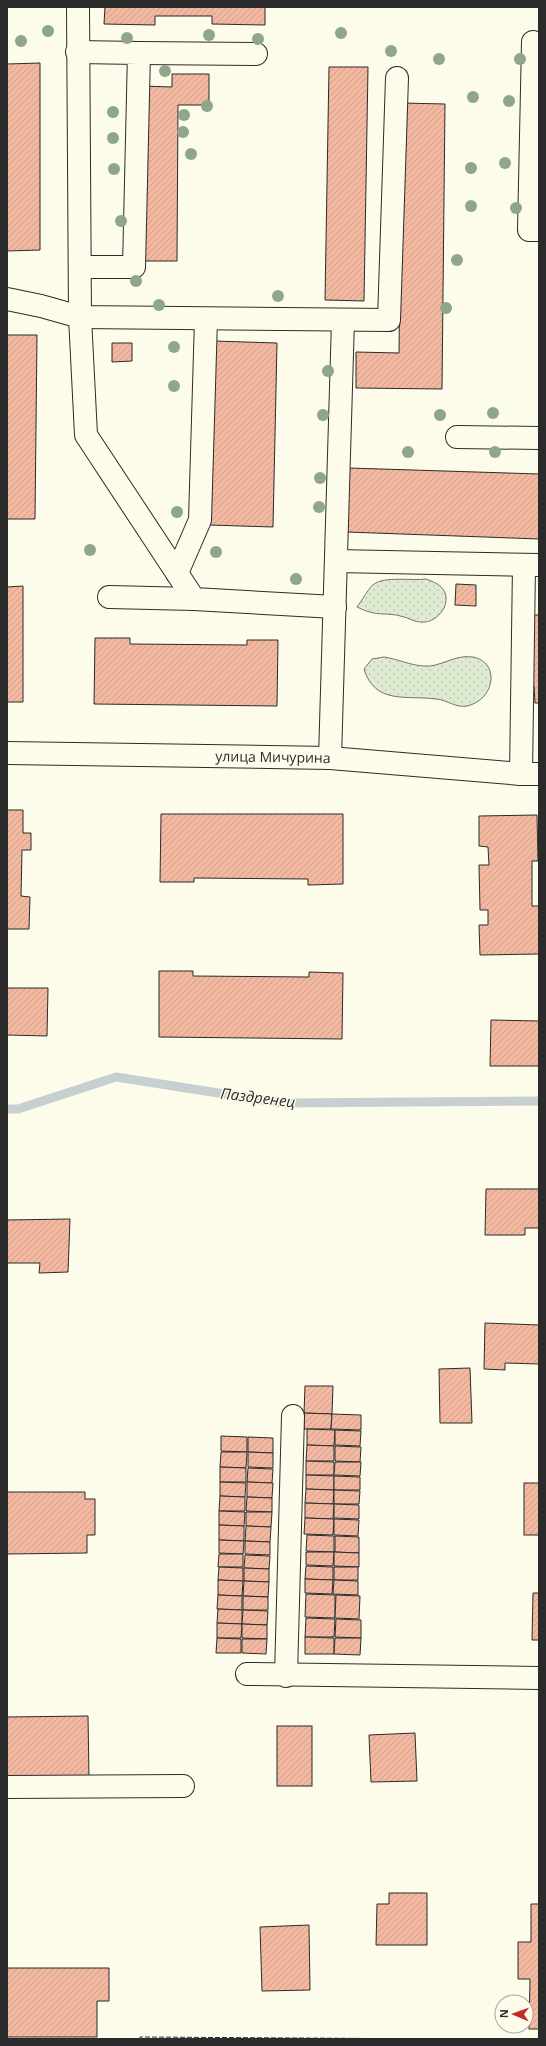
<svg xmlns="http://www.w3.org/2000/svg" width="546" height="2046" font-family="'Open Sans',sans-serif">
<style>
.grass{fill:url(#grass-dots);stroke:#74746e}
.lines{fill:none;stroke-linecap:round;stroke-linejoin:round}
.stream{stroke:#c7d0d0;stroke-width:9}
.building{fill:url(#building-hatch);stroke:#2b2b2b}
.minor-casing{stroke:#2b2b2b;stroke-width:24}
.minor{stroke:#fdfbea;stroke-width:22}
.fence{stroke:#2b2b2b;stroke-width:1;stroke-dasharray:5 2;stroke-linecap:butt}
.tree{fill:#8ea78a}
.labels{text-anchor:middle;stroke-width:3;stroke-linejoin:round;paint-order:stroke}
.street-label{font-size:14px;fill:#2b2b2b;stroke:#fdfbea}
.water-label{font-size:15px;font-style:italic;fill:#2b2b2b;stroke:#fdfbea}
</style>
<defs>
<pattern id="grass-dots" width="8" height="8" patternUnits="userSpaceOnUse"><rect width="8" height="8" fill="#deebd1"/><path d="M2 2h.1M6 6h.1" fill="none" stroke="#bfcab4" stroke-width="1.8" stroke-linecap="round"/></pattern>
<pattern id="building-hatch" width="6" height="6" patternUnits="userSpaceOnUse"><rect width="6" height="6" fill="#f2b8a0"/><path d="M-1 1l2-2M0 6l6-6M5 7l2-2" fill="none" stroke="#d09e8a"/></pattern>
</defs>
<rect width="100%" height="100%" fill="#fdfbea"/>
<g class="grass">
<path d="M426 579C434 582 442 585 445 593 450 606 437 621 425 622 417 623 411 619 404 617 386 611 378 618 357 607 361 602 370 586 374 584 384 576 413 581 426 579Z"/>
<path d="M384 657C397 659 410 665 423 666 440 668 454 654 473 657 499 662 495 695 473 704 458 711 449 700 436 699 406 695 375 705 364 669L372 659Z"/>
</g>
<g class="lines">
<path class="stream" d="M7 1109H18L116 1077 282 1103 539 1101"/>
</g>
<g class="building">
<path d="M105 7H265V25L212 24V16H155V25L104 24Z"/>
<path d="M40 63V250L7 251V64Z"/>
<path d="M329 67H368L364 301 325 300Z"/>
<path d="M172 74H209V105H178L177 261H140L141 86 172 87Z"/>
<path d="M402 103 445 104 442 389 356 388V352L399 353Z"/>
<path d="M7 335H37L35 519H7Z"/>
<path d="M214 341 277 343 273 527 209 525Z"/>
<path d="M112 343H132V361L112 362Z"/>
<path d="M349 468 539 474V539L347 532Z"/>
<path d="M456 584 476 585V606L455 605Z"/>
<path d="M23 586V702H7V587Z"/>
<path d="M533 615H539V703H535L534 686H532Z"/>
<path d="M95 638H130V644L247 645V640H278L277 706 94 704Z"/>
<path d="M7 810H23V833H31V850H22L21 896 30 897 29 929H7Z"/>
<path d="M161 814H343V884L308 885V879L194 878V882H160Z"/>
<path d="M537 815 538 861H532V906H539V954L480 955 479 925H488V910H480L479 865H489L488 847 479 846V816Z"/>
<path d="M159 971H193V976L309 977V972L343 973 342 1039 159 1037Z"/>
<path d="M7 988H48L47 1036 7 1035Z"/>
<path d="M491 1020 539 1021V1066H490Z"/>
<path d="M486 1189H539V1228H525V1235H485Z"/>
<path d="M70 1219 68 1272 39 1273 40 1263H7V1220Z"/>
<path d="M485 1323 539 1325V1364L505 1363V1370L484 1369Z"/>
<path d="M470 1368 472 1423H440L439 1369Z"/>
<path d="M305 1386H333L332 1414 304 1413Z"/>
<path d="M304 1413 332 1414 331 1429H304Z"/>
<path d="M332 1414 361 1415V1430L331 1429Z"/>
<path d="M307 1429 335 1430 334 1446 307 1445Z"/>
<path d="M335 1430 361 1431 360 1446 335 1445Z"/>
<path d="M221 1436 247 1437V1452L221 1451Z"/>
<path d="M248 1437 273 1438V1453L248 1452Z"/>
<path d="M307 1445 334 1446V1461H306Z"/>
<path d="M335 1446 361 1447 360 1462 335 1461Z"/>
<path d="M221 1452H247L246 1468 220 1467Z"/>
<path d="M248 1452 273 1453V1468L248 1467Z"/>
<path d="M306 1461 334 1462V1475H306Z"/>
<path d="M335 1462H361L360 1476 334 1475Z"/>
<path d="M220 1467 246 1468V1482H220Z"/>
<path d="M248 1468 273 1469 272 1483 247 1482Z"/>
<path d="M306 1475 334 1476V1490L306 1489Z"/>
<path d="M334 1476 360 1477V1490H334Z"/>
<path d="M220 1482 246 1483 245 1497 220 1496Z"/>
<path d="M247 1482 273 1483 272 1498 247 1497Z"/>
<rect x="524" y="1483" width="15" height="52"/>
<path d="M306 1489 334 1490 333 1504 305 1503Z"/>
<path d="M334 1490 360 1491 359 1504H334Z"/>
<path d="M7 1492H85V1499H95V1535H87V1553L7 1554Z"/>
<path d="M220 1496 245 1497V1511H219Z"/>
<path d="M247 1497 272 1498V1512L246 1511Z"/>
<path d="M305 1503 334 1504 333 1519 305 1518Z"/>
<path d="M334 1504 359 1505V1519L334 1518Z"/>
<path d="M219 1511 245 1512 244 1526 219 1525Z"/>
<path d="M246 1512H272L271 1527 246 1526Z"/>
<path d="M305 1518 334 1519 333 1535 304 1534Z"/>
<path d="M334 1519 359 1520 358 1536 334 1535Z"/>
<path d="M219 1525 244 1526V1541L219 1540Z"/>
<path d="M246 1526 271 1527 270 1542 245 1541Z"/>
<path d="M307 1535 334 1536V1552L306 1551Z"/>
<path d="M335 1536 359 1537V1553L335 1552Z"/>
<path d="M219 1540 244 1541 243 1554 219 1553Z"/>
<path d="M245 1541 270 1542V1555L245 1554Z"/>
<path d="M306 1552H334L333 1566 306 1565Z"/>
<path d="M334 1552 359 1553V1567L334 1566Z"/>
<path d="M219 1554H243V1567H218Z"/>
<path d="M245 1555 270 1556 269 1569 244 1568Z"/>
<path d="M306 1566 333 1567V1580L305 1579Z"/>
<path d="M219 1567 243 1568V1581L218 1580Z"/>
<rect x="334" y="1567" width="24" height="13"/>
<path d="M244 1568 269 1569V1582L244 1581Z"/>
<path d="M305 1579 333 1580 332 1594 305 1593Z"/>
<path d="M218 1580 243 1581 242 1596 218 1595Z"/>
<path d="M334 1580 358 1581V1595L333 1594Z"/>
<path d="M244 1581 269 1582 268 1597 243 1596Z"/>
<path d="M533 1593H539V1640H532Z"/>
<path d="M306 1594 335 1595V1618L305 1617Z"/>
<path d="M218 1595 242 1596V1610L217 1609Z"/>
<path d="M336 1595 360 1596 359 1619 335 1618Z"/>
<path d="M243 1596 268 1597V1610H243Z"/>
<path d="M218 1609 242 1610V1624L217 1623Z"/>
<path d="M243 1610 268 1611 267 1625 242 1624Z"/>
<path d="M306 1618 335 1619 334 1637H305Z"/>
<path d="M336 1619 361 1620V1638L335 1637Z"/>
<path d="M217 1623 242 1624 241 1638H217Z"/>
<path d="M242 1624 267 1625V1639L242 1638Z"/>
<path d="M305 1637 334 1638V1654H305Z"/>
<path d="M217 1638 241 1639V1653H216Z"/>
<path d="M335 1638H361L360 1655 334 1654Z"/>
<path d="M242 1639H267L266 1654 242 1653Z"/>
<path d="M88 1716 89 1778 7 1779V1717Z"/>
<rect x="277" y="1726" width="35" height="60"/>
<path d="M415 1733 417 1781 371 1782 369 1735Z"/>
<path d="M389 1893H427V1945H376L377 1904H389Z"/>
<path d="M531 1904H539V2029H529L530 1979H518V1942H531Z"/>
<path d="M309 1925 310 1990 262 1991 260 1927Z"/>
<path d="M7 1968H109V2001H97V2037H7Z"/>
</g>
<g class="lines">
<defs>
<g id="minor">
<path d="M78 7 80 317 86 435 194 599 335 607"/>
<path d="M533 42 529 230H539"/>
<path d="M77 52 139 53 134 267H80"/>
<path d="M139 53 256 54"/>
<path d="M7 299 41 306 80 317 389 320 397 78"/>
<path d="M457 437 539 438"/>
<path d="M336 561 539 565"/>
<path d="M177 573 200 520 206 319"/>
<path d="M109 597 194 599"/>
<path id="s1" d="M7 753 330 758 521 774H539"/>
<path d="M330 758 343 320"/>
<path d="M521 774 524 565"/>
<path d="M247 1674 539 1678"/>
<path d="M286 1676 293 1416"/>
<path d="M7 1787 183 1786"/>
</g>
</defs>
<use href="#minor" class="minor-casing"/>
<use href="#minor" class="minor"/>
<path class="fence" d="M140 2039V2037L448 2039"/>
</g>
<g class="tree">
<circle cx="48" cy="31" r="6"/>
<circle cx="341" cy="33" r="6"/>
<circle cx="209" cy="35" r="6"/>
<circle cx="127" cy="38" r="6"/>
<circle cx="258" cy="39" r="6"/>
<circle cx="21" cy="41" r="6"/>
<circle cx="391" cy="51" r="6"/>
<circle cx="439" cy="59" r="6"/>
<circle cx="520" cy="59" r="6"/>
<circle cx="165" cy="71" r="6"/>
<circle cx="473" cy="97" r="6"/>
<circle cx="509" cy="101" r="6"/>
<circle cx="207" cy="106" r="6"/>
<circle cx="113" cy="112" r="6"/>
<circle cx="184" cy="115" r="6"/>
<circle cx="183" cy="132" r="6"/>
<circle cx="113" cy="138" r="6"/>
<circle cx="191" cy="154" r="6"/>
<circle cx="505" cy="163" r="6"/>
<circle cx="471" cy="168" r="6"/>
<circle cx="114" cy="169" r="6"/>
<circle cx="471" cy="206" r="6"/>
<circle cx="516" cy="208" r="6"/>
<circle cx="121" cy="221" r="6"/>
<circle cx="457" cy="260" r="6"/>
<circle cx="136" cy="281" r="6"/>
<circle cx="278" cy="296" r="6"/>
<circle cx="159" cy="305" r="6"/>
<circle cx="446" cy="308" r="6"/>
<circle cx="174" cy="347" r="6"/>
<circle cx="328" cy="371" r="6"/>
<circle cx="174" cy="386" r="6"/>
<circle cx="493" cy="413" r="6"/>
<circle cx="323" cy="415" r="6"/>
<circle cx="440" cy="415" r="6"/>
<circle cx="408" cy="452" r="6"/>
<circle cx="495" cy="452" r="6"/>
<circle cx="320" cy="478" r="6"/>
<circle cx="319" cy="507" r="6"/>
<circle cx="177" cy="512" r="6"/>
<circle cx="90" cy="550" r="6"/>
<circle cx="216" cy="552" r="6"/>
<circle cx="296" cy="579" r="6"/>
</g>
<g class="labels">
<g class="street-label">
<text dy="5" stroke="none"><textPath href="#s1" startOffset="266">улица Мичурина</textPath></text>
</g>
<g class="water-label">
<text transform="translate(258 1098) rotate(7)" y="5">Паздренец</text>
</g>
</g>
<rect width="546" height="2046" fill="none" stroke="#2b2b2b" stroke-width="16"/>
<g transform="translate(514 2014) rotate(272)"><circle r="19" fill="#fdfbea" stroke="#a9a89e"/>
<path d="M0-3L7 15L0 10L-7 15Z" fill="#c62828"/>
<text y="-6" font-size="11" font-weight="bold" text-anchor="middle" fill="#2b2b2b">N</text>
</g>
</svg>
